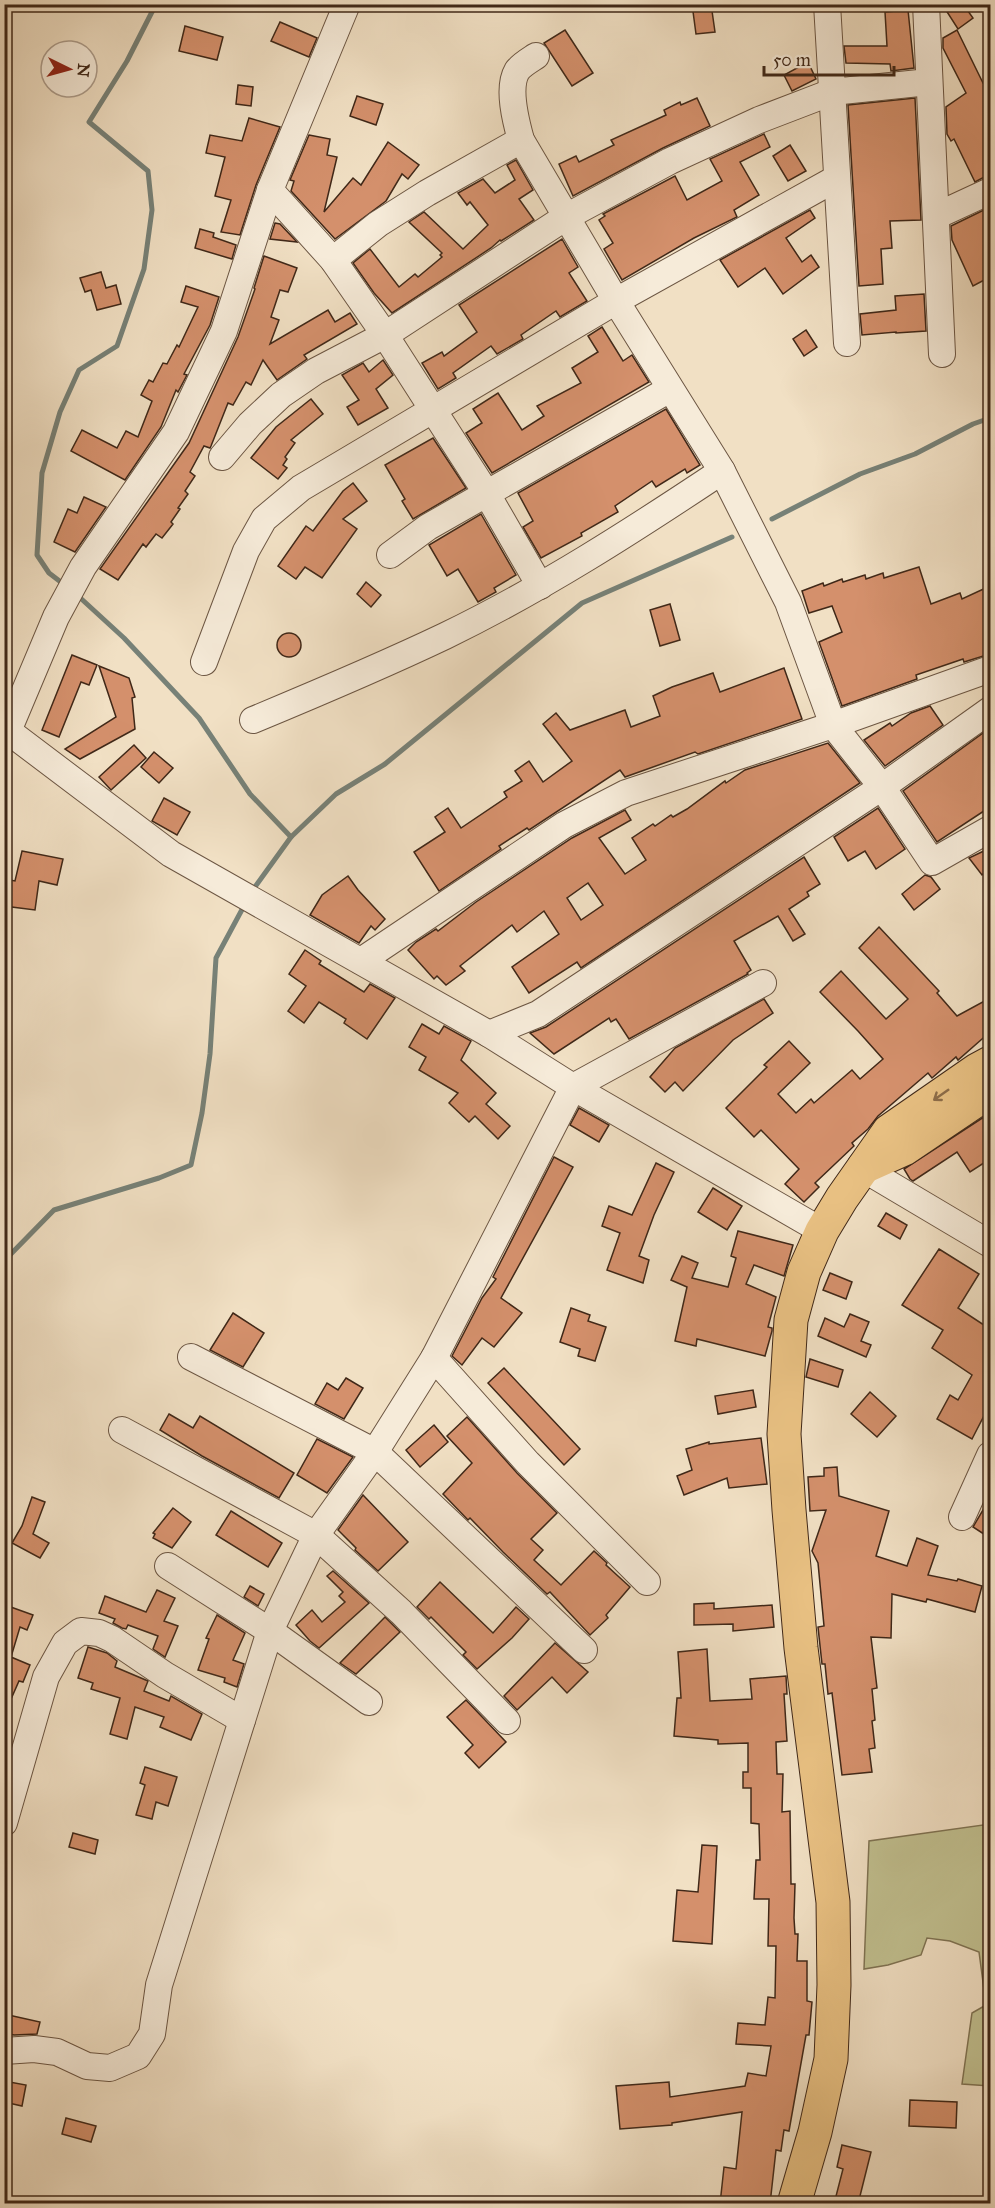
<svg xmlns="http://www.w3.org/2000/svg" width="995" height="2208" font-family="'IM FELL Great Primer',serif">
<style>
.green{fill:#c1c090;stroke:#807454;stroke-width:1.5}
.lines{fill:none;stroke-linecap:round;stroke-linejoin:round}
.stream{stroke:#778177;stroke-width:5}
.building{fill:#d4906c;stroke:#402818;stroke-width:1.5;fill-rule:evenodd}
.minor-casing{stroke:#6c5643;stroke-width:28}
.major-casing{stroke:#402818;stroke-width:35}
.minor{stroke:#f6ebd9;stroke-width:26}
.major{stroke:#e8c082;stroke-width:33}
.oneway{stroke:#8c6c48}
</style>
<rect width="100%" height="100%" fill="#f1e0c4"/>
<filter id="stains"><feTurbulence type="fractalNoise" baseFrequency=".00333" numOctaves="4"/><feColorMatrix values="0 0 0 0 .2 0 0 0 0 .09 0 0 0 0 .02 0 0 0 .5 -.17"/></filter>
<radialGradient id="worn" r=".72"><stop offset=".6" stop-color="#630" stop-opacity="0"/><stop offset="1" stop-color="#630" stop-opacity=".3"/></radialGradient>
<path class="green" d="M990 1824V2086L962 2084 972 2013 986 2005 979 1952 950 1941 927 1938 921 1955 888 1965 864 1969 869 1841Z"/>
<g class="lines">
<g class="stream">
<path d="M772 519 860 474 915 454 973 424 990 418"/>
<path d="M66 586 49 573 37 555 42 473 60 412 79 370 117 346 144 269 152 210 148 171 89 122 127 61 156 4"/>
<path d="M76 594 124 638 199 718 250 794 291 837"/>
<path d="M252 891 291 837 336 794 385 764 582 603 732 537"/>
<path d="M4 1261 54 1210 159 1178 191 1165 202 1113 210 1054 216 958 245 904"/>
</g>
</g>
<g class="building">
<path d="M692 4H711L715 32 696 34Z"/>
<path d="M942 4H963L973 18 958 29Z"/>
<path d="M908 10 914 68 891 71 890 64 846 63 844 46H887L885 12Z"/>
<path d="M280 22 317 38 309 57 271 41Z"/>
<path d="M185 26 223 37 217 60 179 51Z"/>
<path d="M565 30 593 73 572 86 544 43Z"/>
<path d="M957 30 983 83 990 79V174L975 182 954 139 951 141 947 134 946 107 966 93 943 48V38Z"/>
<path d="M808 62 816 79 792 91 784 75Z"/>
<path d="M238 85 253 87 251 106 236 104Z"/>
<path d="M357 96 383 104 376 125 350 116Z"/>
<path d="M697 98 710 126 663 148 573 196 559 164 576 156 579 162 614 145 611 140 666 115 664 110 680 102 681 105Z"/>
<path d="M915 98 921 220 890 221 892 248 881 249 883 284 859 286 848 105Z"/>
<path d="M249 118 280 127 256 185 240 235 221 232 231 200 215 196 225 157 206 153 210 135 242 141Z"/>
<path d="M764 134 770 147 740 162 759 195 734 210 737 217 694 238 622 280 604 249 613 243 599 220 605 216 603 214 675 176 687 200 722 181 710 159Z"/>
<path d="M309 135 330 139 327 155 337 157 324 212 353 178 361 185 388 142 419 165 408 179 402 174 386 201 335 239 291 191 294 181 290 180Z"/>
<path d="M790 145 806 171 788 181 773 156Z"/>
<path d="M516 160 533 190 519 199 534 220 501 241 500 240 491 248 392 313 374 293 353 263 370 249 399 287 415 274 418 277 442 257 440 255 442 253 409 222 424 212 463 249 488 225 470 202 467 205 458 193 483 179 495 193 515 180 507 165Z"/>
<path d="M990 207V277L973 286 952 240 951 226Z"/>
<path d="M810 210 815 218 786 238 802 262 811 255 819 267 783 294 765 268 738 287 720 260Z"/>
<path d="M275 223 280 224 297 242 270 239Z"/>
<path d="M200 229 214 233 213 237 236 245 232 259 195 248Z"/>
<path d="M562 239 578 267 569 273 587 301 560 317 556 311 521 335 523 339 497 354 491 346 453 373 456 378 438 389 422 363 442 352 444 356 477 332 459 305Z"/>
<path d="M264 256 297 268 288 292 280 290 271 317 279 320 270 344 328 310 335 322 350 313 357 324 304 355 307 359 277 380 263 360 251 385 246 382 233 405 228 403 211 446 210 448 204 446 190 472 195 476 185 491 188 494 178 508 180 509 171 522 173 524 162 538 156 534 146 547 143 544 118 580 100 569 189 443 238 337 255 289 254 288Z"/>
<path d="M101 272 106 288 116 285 121 304 97 310 91 290 85 292 80 278Z"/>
<path d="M186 286 219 297 210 325 184 374 187 375 178 392 176 390 161 427 125 480 71 451 82 430 117 448 126 431 138 437 152 401 141 395 149 380 153 382 163 363 167 364 177 345 179 347 198 307 181 302Z"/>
<path d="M924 294 926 331 896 333V332L862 335 860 314 896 310 895 296Z"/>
<path d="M602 327 623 361 632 355 649 382 492 473 466 433 482 423 473 409 498 393 522 430 544 416 537 406 581 383 572 368 598 352 588 336Z"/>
<path d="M806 330 817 347 804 356 793 339Z"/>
<path d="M383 360 393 375 376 389 388 408 358 425 347 407 359 400 342 375 363 363 369 372Z"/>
<path d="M311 399 323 414 291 440 295 443 285 457 287 459 283 465 287 468 278 479 251 458 276 427Z"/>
<path d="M666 409 700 465 687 473 685 469 656 487 652 481 615 506 618 512 581 533 582 536 541 558 523 527 533 521 518 493Z"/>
<path d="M433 438 466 488 413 519 402 501 405 499 385 465Z"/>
<path d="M353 483 367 501 343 519 357 529 322 578 305 567 296 579 278 566 306 526 313 531 343 491Z"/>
<path d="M84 497 106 507 75 552 54 542 68 509 77 513Z"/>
<path d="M481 514 516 575 494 588 496 592 478 602 458 569 447 576 429 545Z"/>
<path d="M919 567 931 604 960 593 962 599 990 586V654L964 662 963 659 916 675 917 679 842 706 819 642 842 632 832 606 809 613 802 591 823 583 824 586 842 579 843 582 865 575 866 579 883 573 884 578Z"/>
<path d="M366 582 381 595 371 607 357 594Z"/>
<path d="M670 604 680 640 660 646 650 610Z"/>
<circle cx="289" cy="645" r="12"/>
<path d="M72 655 97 665 89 685 81 682 59 737 42 730Z"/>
<path d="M99 666 129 678 135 697 132 698 135 729 80 759 65 749 116 717Z"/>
<path d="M784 668 802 719 698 754 695 752 625 777 620 770 529 830 527 828 499 846 501 849 439 891 414 852 445 832 435 817 448 808 461 828 507 797 504 792 522 781 515 771 529 761 543 782 572 761 543 724 556 713 570 730 625 710 631 727 660 716 653 696 672 687 713 673 720 692Z"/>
<path d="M930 706 943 725 885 766 864 740 890 723 892 726 911 713Z"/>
<path d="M990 728V807L937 842 903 791Z"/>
<path d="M828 743 860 783 581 968 577 962 529 993 512 967 559 934 544 911 517 932 512 925 460 966 465 971 446 985 437 976 434 979 408 950 416 942 436 929 438 931 476 902 572 838 625 810 631 820 599 838 625 874 646 860 632 838 653 824 655 826 671 815 673 817 687 809 725 781 726 783 745 770ZM588 883 603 905 581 920 567 898Z"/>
<path d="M134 745 146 758 111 790 99 777Z"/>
<path d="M154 752 173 768 159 783 141 767Z"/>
<path d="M164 798 190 812 177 835 152 821Z"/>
<path d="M878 808 905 849 876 869 865 851 848 861 834 837Z"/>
<path d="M990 848V868L982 875 969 858Z"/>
<path d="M22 851 63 859 57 885 39 881 35 910 4 906V879L15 881Z"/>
<path d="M804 857 820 884 807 892 809 896 789 909 805 934 793 941 778 916 734 941 751 970 747 973 748 974 629 1039 616 1019 611 1022 609 1018 554 1054 530 1033 546 1027Z"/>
<path d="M925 875 931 877 940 889 914 910 902 894Z"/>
<path d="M348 876 358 890 385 919 375 930 371 926 359 943 310 915 322 895Z"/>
<path d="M879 927 939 991 937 993 957 1016 990 998V1032L958 1060 956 1057 932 1078 928 1073 878 1116 868 1129 852 1143 854 1146 815 1183 819 1187 804 1202 785 1184 799 1169 761 1130 754 1137 726 1108 767 1067 764 1065 789 1041 810 1063 778 1094 796 1113 811 1099 814 1103 852 1070 860 1079 883 1059 858 1031 820 992 841 971 886 1019 908 999 859 948Z"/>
<path d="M305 950 321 961 319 964 364 992 370 984 395 998 367 1039 344 1023 346 1019 319 1002 304 1023 288 1011 306 986 289 974Z"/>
<path d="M764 999 773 1013 733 1040 683 1091 675 1082 665 1092 650 1077 675 1048Z"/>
<path d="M422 1024 439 1034 444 1026 471 1041 461 1060 496 1093 486 1104 510 1126 498 1139 475 1116 469 1122 449 1103 458 1093 419 1070 426 1057 409 1047Z"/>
<path d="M579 1108 609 1125 599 1142 570 1125Z"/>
<path d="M990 1113V1159L970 1172 957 1152 913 1181 910 1179 904 1169Z"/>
<path d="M554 1157 573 1167 501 1298 522 1313 494 1347 482 1338 462 1365 452 1356 482 1298 496 1279 493 1277Z"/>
<path d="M656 1163 674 1172 654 1215 639 1256 649 1260 643 1283 607 1270 620 1233 602 1226 609 1206 632 1215Z"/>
<path d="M713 1188 742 1206 727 1230 698 1212Z"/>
<path d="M886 1213 907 1225 900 1239 878 1226Z"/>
<path d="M738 1231 793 1245 784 1276 754 1265 746 1284 776 1297 768 1327 772 1328V1331L765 1356 697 1339 696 1346 675 1341 687 1287 671 1280 682 1256 698 1263 692 1278 728 1287 736 1258 731 1256Z"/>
<path d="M939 1249 979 1274 958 1308 990 1329V1404L972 1439 937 1419 950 1395 958 1400 972 1375 932 1348 943 1330 902 1305Z"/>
<path d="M830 1273 852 1282 846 1299 823 1290Z"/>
<path d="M571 1308 590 1315 588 1321 606 1327 595 1361 578 1356 580 1349 560 1342Z"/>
<path d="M233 1313 264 1333 243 1367 210 1350Z"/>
<path d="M850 1314 869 1322 861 1341 871 1345 866 1357 818 1336 825 1318 844 1327Z"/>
<path d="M810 1359 843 1370 838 1387 806 1377Z"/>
<path d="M504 1368 580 1449 564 1465 488 1383Z"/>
<path d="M346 1378 363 1388 344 1419 315 1404 327 1383 338 1390Z"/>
<path d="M753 1390 756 1407 718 1414 715 1396Z"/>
<path d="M870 1392 896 1416 877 1437 851 1414Z"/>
<path d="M169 1414 193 1428 200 1416 294 1473 279 1498 202 1456 160 1430Z"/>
<path d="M467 1417 517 1473 557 1513 531 1539 543 1550 534 1560 561 1585 594 1551 607 1563 606 1565 630 1587 606 1615 608 1618 590 1635 550 1592 547 1594 503 1552 470 1518 468 1520 443 1494 472 1463 447 1436Z"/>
<path d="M434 1425 448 1442 420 1467 406 1450Z"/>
<path d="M761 1438 767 1484 729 1488 727 1478 684 1495 677 1476 692 1470 686 1449 709 1442V1444Z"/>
<path d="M317 1439 353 1457 327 1493 297 1475Z"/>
<path d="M837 1467 839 1496 889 1511 876 1556 907 1566 917 1538 938 1546 928 1575 957 1581 958 1579 982 1586 975 1612 927 1599 926 1602 892 1594 891 1638 871 1637 877 1688 872 1689 875 1720 872 1721 875 1748 869 1749 872 1772 842 1775 832 1693 828 1694 825 1664H822L818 1627 824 1626 818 1563 812 1551 826 1510 810 1511 808 1477 824 1476V1468Z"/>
<path d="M363 1495 408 1542 378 1571 355 1550 356 1548 338 1530Z"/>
<path d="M32 1497 45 1502 33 1534 49 1543 40 1558 12 1543 22 1526Z"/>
<path d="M990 1498V1538L973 1527Z"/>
<path d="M173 1508 191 1522 172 1548 153 1538 155 1534 153 1533Z"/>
<path d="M231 1511 282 1543 268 1567 216 1535Z"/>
<path d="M333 1571 369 1603 319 1648 310 1641 296 1625 312 1610 322 1622 345 1602 339 1596 343 1592 327 1576Z"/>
<path d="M440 1582 493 1633 516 1607 529 1619 512 1638 477 1669 463 1655 466 1652 431 1617 429 1619 417 1607Z"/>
<path d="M250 1586 264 1594 258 1606 244 1597Z"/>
<path d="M157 1590 175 1598 164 1621 178 1626 165 1657 153 1649 158 1636 128 1625 126 1629 122 1628 113 1623 115 1619 99 1613 105 1596 146 1612Z"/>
<path d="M714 1603V1609L772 1605 774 1627 733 1631V1624L694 1625V1604Z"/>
<path d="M8 1606 33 1615 27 1630 20 1627 11 1657 30 1665 23 1682 19 1681 4 1715V1616Z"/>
<path d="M217 1615 245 1633 233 1660 244 1664 237 1687 224 1682 225 1678 198 1670 209 1639 206 1638Z"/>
<path d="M385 1617 400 1632 356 1674 340 1663Z"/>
<path d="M555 1643 588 1672 567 1693 552 1677 517 1710 504 1696Z"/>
<path d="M88 1647 107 1653 117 1661 115 1667 148 1681 144 1691 169 1701 171 1696 202 1714 191 1740 160 1727 164 1717 135 1707 127 1739 110 1734 120 1698 91 1689 93 1683 78 1678Z"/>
<path d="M707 1649 710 1701 752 1699 750 1679 786 1676 787 1694H784L787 1741 776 1742 777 1774H783L782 1812 790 1811 791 1884H795L794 1918 795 1934H798L797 1961H807V2001L812 2002 809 2035H806L789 2131 784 2130 781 2151 776 2150 770 2204H720L724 2167 736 2169 742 2112 672 2123V2125L620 2129 616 2086 669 2082 670 2097 745 2086 748 2073 766 2076 771 2046 736 2044 738 2023 765 2025 768 1997 775 1998 776 1946H768L769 1899H754L756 1860H760L759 1824 751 1823V1788H743V1772H748V1743L718 1744V1740L674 1736 677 1698H681L678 1652Z"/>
<path d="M466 1700 506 1742 479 1768 465 1753 473 1745 447 1717Z"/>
<path d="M145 1767 177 1777 168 1806 156 1802 152 1819 136 1815 145 1785 140 1783Z"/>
<path d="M73 1833 98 1840 95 1854 69 1847Z"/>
<path d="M702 1845 717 1846 712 1944 673 1941 677 1890 698 1892Z"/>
<path d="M4 2014 40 2022 37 2034 14 2035 4 2033Z"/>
<path d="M4 2081 26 2085 22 2106 4 2102Z"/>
<path d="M910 2100 957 2102 956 2128 909 2126Z"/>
<path d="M66 2118 96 2126 91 2142 62 2134Z"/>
<path d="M842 2145 871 2152 858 2204H834L843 2169 837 2167Z"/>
</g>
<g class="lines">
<defs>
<g id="minor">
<path d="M827 4 847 343"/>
<path d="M926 4 942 354"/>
<path d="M536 56C530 60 521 65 517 71 507 88 516 122 521 140L616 301 722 471 788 602 833 725 882 787 932 862 990 829"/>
<path d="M270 190 333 260 385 335 487 494 540 586"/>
<path d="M936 216 990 191"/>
<path d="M333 260 378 224 427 193 521 140"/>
<path d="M222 457 250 424 281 395 316 371 385 335 566 217 670 161 759 120 832 92 929 82"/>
<path d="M390 555 428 527 670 389"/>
<path d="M204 662 246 551 264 519 301 488 616 301 837 178"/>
<path d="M253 720C318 693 382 666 445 636 542 589 632 531 722 471"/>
<path d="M4 728 171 854 489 1034 573 1087 822 1231"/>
<path d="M8 731 56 617 83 567 176 432 224 331 270 190 347 4"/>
<path d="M361 961 564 825 626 793 833 725 990 669"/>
<path d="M489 1034 538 1014 882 787 990 710"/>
<path d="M862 1168 990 1244"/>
<path d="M191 1357 375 1452 584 1650"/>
<path d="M434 1358 528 1463 647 1582"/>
<path d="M122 1430 316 1535 401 1612 507 1721"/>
<path d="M962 1517 990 1455"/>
<path d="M168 1566 270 1631 369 1702"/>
<path d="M4 1823 46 1677 65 1643 81 1631 99 1633 112 1639 165 1675 242 1720"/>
<path d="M4 2051 34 2049 57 2052 87 2066 110 2068 138 2056 152 2034 159 1985 270 1631 316 1535 375 1452 434 1358 573 1087 763 983"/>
</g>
<g id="major">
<path d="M864 1167 904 1149 990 1091"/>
<path d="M794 2204 815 2132 831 2059 834 1985 833 1902 801 1648 789 1510 784 1434 791 1320 804 1272 822 1231 842 1198 889 1131 977 1070 990 1063"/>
</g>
</defs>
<use href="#minor" class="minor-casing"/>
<use href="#major" class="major-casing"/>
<use href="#minor" class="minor"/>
<use href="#major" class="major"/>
</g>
<defs><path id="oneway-shaft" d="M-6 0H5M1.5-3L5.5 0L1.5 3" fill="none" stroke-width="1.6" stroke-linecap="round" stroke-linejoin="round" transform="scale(1.5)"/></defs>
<use class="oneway" href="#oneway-shaft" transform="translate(941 1095) rotate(145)"/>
<rect width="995" height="2208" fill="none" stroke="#f1e0c4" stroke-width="24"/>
<rect x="6" y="6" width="983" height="2196" fill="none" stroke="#402818" stroke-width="3"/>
<rect x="12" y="12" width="971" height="2184" fill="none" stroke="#402818" stroke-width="1.5"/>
<g transform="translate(69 69) rotate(95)"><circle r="28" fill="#f6ebd9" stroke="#ad9d8c" stroke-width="1.5"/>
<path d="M0-4.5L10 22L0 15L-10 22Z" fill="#8f2418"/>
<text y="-9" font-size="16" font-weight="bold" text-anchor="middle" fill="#402818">N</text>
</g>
<path d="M764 66v9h130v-9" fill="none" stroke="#402818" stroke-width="3"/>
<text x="773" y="66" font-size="18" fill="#402818" stroke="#f6ebd9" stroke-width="4.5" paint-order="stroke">50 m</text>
<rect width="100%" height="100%" filter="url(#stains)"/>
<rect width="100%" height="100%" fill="url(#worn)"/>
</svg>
